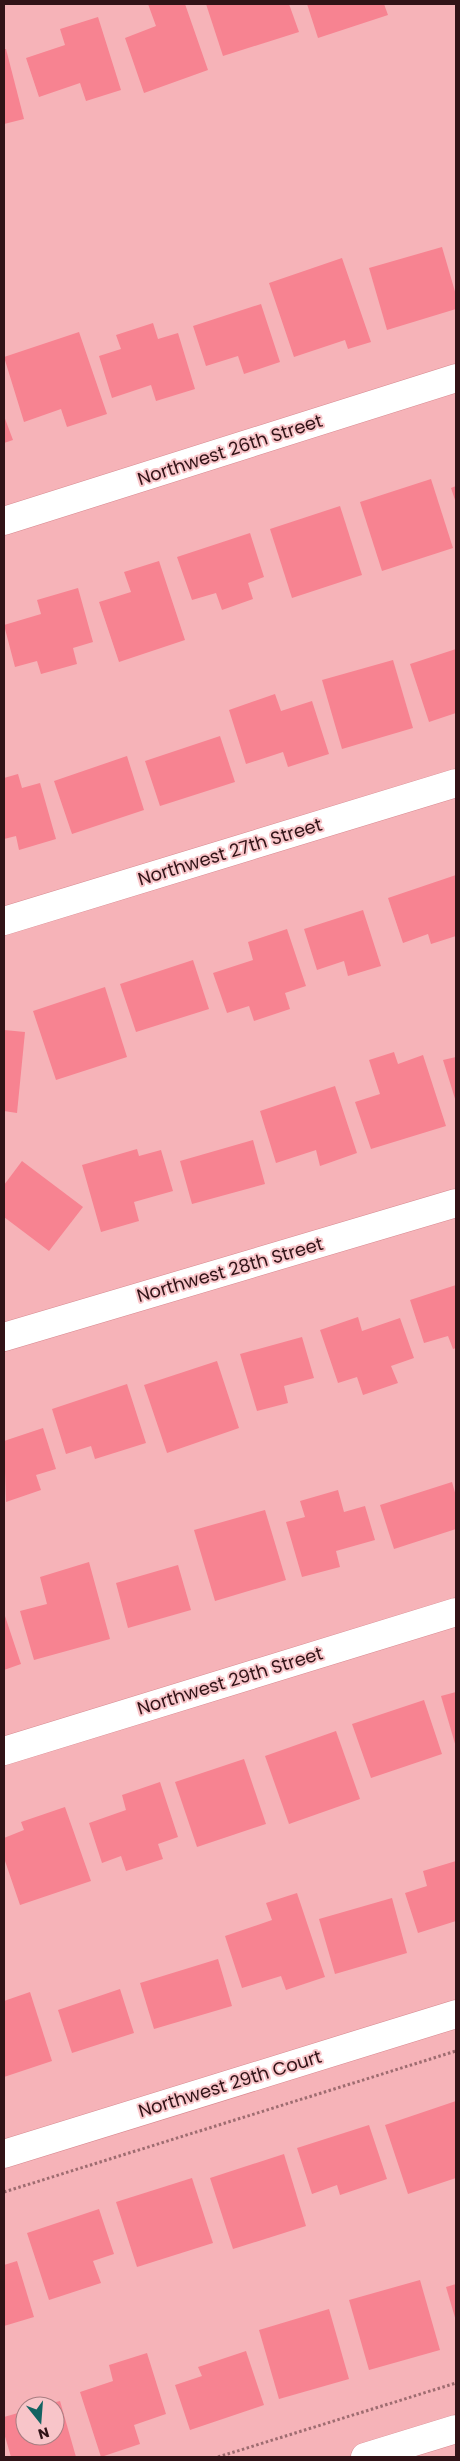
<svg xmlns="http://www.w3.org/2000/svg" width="460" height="2461" font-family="Poppins,sans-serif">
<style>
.building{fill:#f78391}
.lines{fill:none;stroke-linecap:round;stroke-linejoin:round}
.street-casing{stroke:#d6878e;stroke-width:29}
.path{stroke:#9e6c70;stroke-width:3;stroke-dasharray:2.5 2.5;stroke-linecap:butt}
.street{stroke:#fff;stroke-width:28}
.labels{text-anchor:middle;stroke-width:4;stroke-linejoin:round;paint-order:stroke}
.street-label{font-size:18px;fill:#311317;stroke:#f8c5c9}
</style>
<rect width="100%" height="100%" fill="#f6b3b8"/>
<g class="building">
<path d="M148 4H185L208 70 144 93 125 38 156 26Z"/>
<path d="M206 4H289L299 32 223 56Z"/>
<path d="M307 4H384L388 15 318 38Z"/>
<path d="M98 17 121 90 86 101 80 83 39 97 26 58 65 45 60 29Z"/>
<path d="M4 49H6L24 119 4 124Z"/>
<path d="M442 247 456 295V309L387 330 369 268Z"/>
<path d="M342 258 371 342 348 349 345 340 294 357 269 283Z"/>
<path d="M261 304 280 362 244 374 238 356 206 366 193 326Z"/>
<path d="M153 323 158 339 178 333 195 389 156 401 151 385 112 398 99 356 121 349 116 335Z"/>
<path d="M79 332 107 414 67 427 61 409 24 422 4 357Z"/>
<path d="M4 416 13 440 4 443Z"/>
<path d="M431 479 453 548 382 571 360 502Z"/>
<path d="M456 486V503L451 488Z"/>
<path d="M340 506 362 575 292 598 270 529Z"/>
<path d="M250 533 264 577 248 583 253 599 222 610 216 593 192 600 177 557Z"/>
<path d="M159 561 185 640 119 662 99 602 131 592 124 572Z"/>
<path d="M78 588 93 642 73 648 77 664 41 674 37 661 15 667 4 625 41 614 37 600Z"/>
<path d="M456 649V713L429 722 410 664Z"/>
<path d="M393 660 413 728 342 749 322 680Z"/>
<path d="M275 694 281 711 312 701 329 754 288 767 283 752 246 764 229 710Z"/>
<path d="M220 736 235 782 160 806 145 761Z"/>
<path d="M127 756 144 810 72 834 54 781Z"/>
<path d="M18 774 22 788 40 783 56 839 19 850 16 836 4 839V778Z"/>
<path d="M456 875V936L431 944 428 934 403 943 388 898Z"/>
<path d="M363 910 381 966 348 976 344 961 317 970 304 929Z"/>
<path d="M287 929 306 986 285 993 290 1009 254 1021 249 1006 227 1013 213 973 253 960 248 942Z"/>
<path d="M193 960 209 1009 136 1032 120 984Z"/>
<path d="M105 987 127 1057 56 1080 33 1011Z"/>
<path d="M4 1030 25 1032 17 1113 4 1111Z"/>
<path d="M394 1052 398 1064 423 1055 446 1126 371 1149 355 1102 380 1094 369 1060Z"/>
<path d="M456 1057V1102L443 1060Z"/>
<path d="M335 1086 357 1153 320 1166 316 1150 276 1163 260 1111Z"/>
<path d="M253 1140 265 1184 192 1204 180 1161Z"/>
<path d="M137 1149 139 1156 161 1150 173 1191 134 1202 139 1221 101 1232 82 1165Z"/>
<path d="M22 1161 83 1207 49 1251 4 1217V1185Z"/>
<path d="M456 1285V1348L453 1349 448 1336 424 1343 410 1300Z"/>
<path d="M358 1317 362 1331 400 1318 414 1358 391 1366 398 1383 363 1395 357 1377 338 1383 320 1330Z"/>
<path d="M302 1337 314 1378 284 1386 288 1403 257 1411 240 1354Z"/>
<path d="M217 1361 239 1428 167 1453 144 1385Z"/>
<path d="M127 1384 146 1443 95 1459 91 1446 66 1454 52 1409Z"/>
<path d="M43 1428 56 1469 36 1475 41 1490 6 1502 4 1441Z"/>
<path d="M452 1482 456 1496V1529L394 1549 380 1505Z"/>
<path d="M338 1490 344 1512 365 1506 375 1540 336 1551 340 1567 302 1577 286 1522 305 1517 300 1501Z"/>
<path d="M265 1510 286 1580 215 1601 194 1530Z"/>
<path d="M89 1562 110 1639 34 1660 20 1611 47 1604 40 1577Z"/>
<path d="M178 1565 191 1610 128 1628 116 1583Z"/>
<path d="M4 1613 21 1664 4 1670Z"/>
<path d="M456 1692V1747L441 1696Z"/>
<path d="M424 1700 442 1754 371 1778 352 1724Z"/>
<path d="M336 1731 360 1799 289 1824 265 1756Z"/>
<path d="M244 1759 266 1824 197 1847 175 1782Z"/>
<path d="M160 1782 178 1837 158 1844 163 1859 126 1871 121 1856 102 1863 89 1823 126 1810 122 1795Z"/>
<path d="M65 1807 91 1881 20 1905 4 1858V1838L24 1830 21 1822Z"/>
<path d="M456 1861V1921L418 1933 405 1893 427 1886 423 1871Z"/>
<path d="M297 1893 325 1977 286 1990 281 1976 242 1988 225 1936 272 1920 266 1903Z"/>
<path d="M392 1898 407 1953 335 1974 319 1919Z"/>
<path d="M218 1959 232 2006 154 2029 140 1983Z"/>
<path d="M120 1989 134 2033 72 2053 58 2010Z"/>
<path d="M30 1992 52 2061 4 2077V2001Z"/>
<path d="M456 2101V2178L408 2194 385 2125Z"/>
<path d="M369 2125 387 2179 340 2195 337 2185 312 2194 297 2148Z"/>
<path d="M284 2154 306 2226 233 2249 210 2178Z"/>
<path d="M192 2178 213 2243 137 2267 116 2202Z"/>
<path d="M99 2209 114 2254 93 2261 101 2283 49 2300 27 2233Z"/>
<path d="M17 2261 34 2317 4 2326V2265Z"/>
<path d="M420 2280 440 2350 369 2370 349 2300Z"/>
<path d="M456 2284V2321L446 2287Z"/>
<path d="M329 2309 349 2379 279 2399 259 2330Z"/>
<path d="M246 2351 264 2405 190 2430 175 2385 202 2376 198 2367Z"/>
<path d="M147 2353 166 2414 134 2425 140 2444 101 2457 80 2392 113 2381 109 2365Z"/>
<path d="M60 2401 76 2457H11L4 2433V2417L25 2411V2436H55V2406L44 2405Z"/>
</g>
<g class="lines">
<defs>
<g id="street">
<path d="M4 521 456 378"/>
<path d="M4 921 456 783"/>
<path d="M4 1337 456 1203"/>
<path d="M4 1751 456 1612"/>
<path d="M4 2154 456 2014"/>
<path d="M365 2457 456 2429"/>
</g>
</defs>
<use href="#street" class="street-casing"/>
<g class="path">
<path d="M4 2192 456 2051"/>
<path d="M218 2457 456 2383"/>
</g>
<use href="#street" class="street"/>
</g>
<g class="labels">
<g class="street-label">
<text transform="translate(230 450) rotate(-18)" y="6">Northwest 26th Street</text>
<text transform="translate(230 852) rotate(-17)" y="6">Northwest 27th Street</text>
<text transform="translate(230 1270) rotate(-16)" y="6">Northwest 28th Street</text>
<text transform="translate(230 1681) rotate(-17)" y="6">Northwest 29th Street</text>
<text transform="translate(230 2084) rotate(-17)" y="6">Northwest 29th Court</text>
</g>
</g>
<rect width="460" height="2461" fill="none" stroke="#311317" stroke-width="10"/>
<g transform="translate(40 2421) rotate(163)"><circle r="24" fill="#f8c5c9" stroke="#a87e82"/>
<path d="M0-4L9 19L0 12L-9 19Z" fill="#136362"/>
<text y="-8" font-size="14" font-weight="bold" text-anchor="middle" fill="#311317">N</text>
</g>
</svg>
